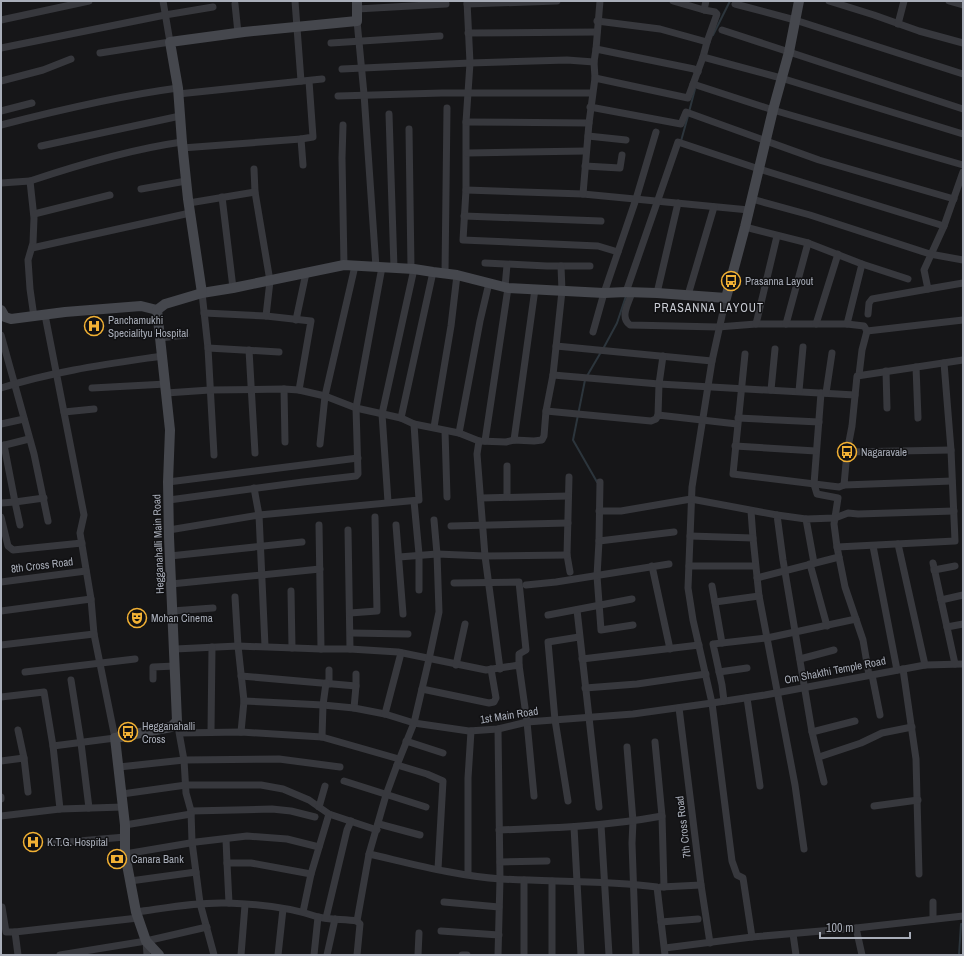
<svg xmlns="http://www.w3.org/2000/svg" width="964" height="956" font-family="'Archivo Narrow',sans-serif">
<style>
.lines{fill:none;stroke-linecap:round;stroke-linejoin:round}
.stream{stroke:#2c353c;stroke-width:2}
.street{stroke:#37383d;stroke-width:7}
.secondary{stroke:#45474d;stroke-width:10}
.labels{text-anchor:middle;stroke-width:3;stroke-linejoin:round;paint-order:stroke}
.poi-label{font-size:11px;fill:#a8adb8;stroke:#111113;text-anchor:start}
.street-label{font-size:11px;fill:#a8adb8;stroke:#111113}
.neighbourhood-label{font-size:12px;letter-spacing:1px;fill:#c9ccd4;stroke:#111113}
</style>
<rect width="100%" height="100%" fill="#161618"/>
<g class="lines">
<g class="stream">
<path d="M713 35 730 1"/>
<path d="M689 112 695 89"/>
<path d="M681 141 688 116"/>
<path d="M603 349 617 323 626 296"/>
<path d="M587 376 601 352"/>
<path d="M585 380 573 440 597 482"/>
<path d="M959 955 961 924H963"/>
</g>
<g class="street">
<path d="M295 1 301 81"/>
<path d="M467 1 470 63 466 122V190L463 240 598 246 618 252"/>
<path d="M673 1 704 10 706 1"/>
<path d="M829 1 874 15 919 31 963 43"/>
<path d="M949 1 963 5"/>
<path d="M235 4 238 33"/>
<path d="M467 4 557 1"/>
<path d="M735 4 795 20 963 74"/>
<path d="M357 9 446 4"/>
<path d="M704 10 715 12 717 14 707 42"/>
<path d="M1 20 89 1"/>
<path d="M357 21 364 94 376 267"/>
<path d="M597 21 660 29 707 42 703 57 781 78 963 134"/>
<path d="M898 24 904 1"/>
<path d="M722 30 963 109"/>
<path d="M468 33 597 32"/>
<path d="M331 43 440 36"/>
<path d="M1 48 165 15 213 7"/>
<path d="M596 49 600 1"/>
<path d="M100 53 170 42 163 1"/>
<path d="M342 69 470 63 567 60 594 62"/>
<path d="M595 78 594 62 596 49 694 69 698 72"/>
<path d="M1 81 43 70 71 59"/>
<path d="M693 84 773 110 963 165"/>
<path d="M178 94 322 79"/>
<path d="M338 96 442 93H592"/>
<path d="M590 107 681 124 686 112 819 160 954 199"/>
<path d="M1 111 32 103"/>
<path d="M389 114 394 268"/>
<path d="M466 122 589 123 595 78 688 98 703 57"/>
<path d="M1 125C59 110 118 96 178 88"/>
<path d="M343 125 342 158 344 265"/>
<path d="M409 129 411 268"/>
<path d="M588 136 626 140"/>
<path d="M41 146 180 116"/>
<path d="M182 148 301 139"/>
<path d="M467 153 586 151"/>
<path d="M303 165 301 139 313 137 309 81"/>
<path d="M585 166 620 168 622 155"/>
<path d="M254 169 255 192 270 281 266 316 311 321 299 390"/>
<path d="M963 172 944 226 924 270 928 289 963 283"/>
<path d="M30 181C78 165 132 149 182 142"/>
<path d="M1 183 30 181 34 218 33 243 28 260 30 289 34 317"/>
<path d="M141 189 186 181"/>
<path d="M466 190 583 194 749 210"/>
<path d="M583 194 589 123"/>
<path d="M222 197 233 288"/>
<path d="M752 199 810 215 930 254 963 260"/>
<path d="M189 203 255 192"/>
<path d="M34 214 110 195"/>
<path d="M464 216 601 221"/>
<path d="M745 227 808 243 862 264 847 324"/>
<path d="M32 248 190 213"/>
<path d="M485 263 547 266H590"/>
<path d="M862 264 908 279"/>
<path d="M445 273 447 108"/>
<path d="M505 287 507 265"/>
<path d="M626 292 678 142 759 169 944 226"/>
<path d="M632 292C629 303 619 317 630 325L718 327 756 324H847L864 326 867 331 862 350 859 375"/>
<path d="M202 293 208 348 214 455"/>
<path d="M657 293 678 203"/>
<path d="M688 295 714 207"/>
<path d="M726 298 712 361 692 487 688 588 693 620 712 703 732 861 737 875 743 878 752 937"/>
<path d="M204 313 266 316"/>
<path d="M868 314 869 303 872 299 928 289"/>
<path d="M45 315 84 515 80 533 91 599 94 634 115 738 53 746"/>
<path d="M296 320 306 273"/>
<path d="M756 324 777 236"/>
<path d="M786 324 808 243"/>
<path d="M816 324 838 254"/>
<path d="M867 331 963 320"/>
<path d="M593 332 604 293 636 199 656 132"/>
<path d="M1 335 34 454 48 521"/>
<path d="M160 338 186 335"/>
<path d="M556 346 712 361"/>
<path d="M208 348 279 352"/>
<path d="M249 350 255 453"/>
<path d="M745 354 733 474 839 487 844 485"/>
<path d="M916 367 918 418"/>
<path d="M886 371 887 408"/>
<path d="M553 375 659 384 855 395"/>
<path d="M1 388C54 371 108 364 162 356"/>
<path d="M92 388 166 384"/>
<path d="M284 389 285 442"/>
<path d="M771 390 775 349"/>
<path d="M799 391 803 347"/>
<path d="M166 393 210 390 284 389 299 390 325 396 356 408 401 418 414 424 459 433 479 441 506 442 514 440 534 441 542 440 544 436 546 411 553 375 562 291 561 266"/>
<path d="M821 393 814 484 817 494 838 498 834 524 837 547 845 587 863 640 869 675"/>
<path d="M826 393 832 353"/>
<path d="M546 411 651 421 656 419 658 415 737 424"/>
<path d="M64 412 94 409"/>
<path d="M658 415 659 384 663 356"/>
<path d="M401 418 433 272"/>
<path d="M738 418 819 422"/>
<path d="M1 424 24 419"/>
<path d="M434 427 451 326 457 275"/>
<path d="M445 431 447 497"/>
<path d="M459 433 480 321 489 283"/>
<path d="M514 440 535 289"/>
<path d="M479 441 477 454 485 556 500 669"/>
<path d="M485 441 508 288"/>
<path d="M320 444 325 396 355 266"/>
<path d="M4 445 15 502 44 498"/>
<path d="M1 446 29 439"/>
<path d="M735 446 816 451"/>
<path d="M847 452 951 450"/>
<path d="M569 477 567 555 570 572"/>
<path d="M952 481 844 485 847 452 852 426 857 376 963 360"/>
<path d="M168 482 358 458"/>
<path d="M600 482 599 541 597 576 601 630 633 625"/>
<path d="M254 488 259 515 265 646"/>
<path d="M507 497V466"/>
<path d="M481 498 568 496"/>
<path d="M169 500 303 482 356 476 358 474 356 408 382 267"/>
<path d="M414 501 419 554V590"/>
<path d="M388 502 382 414 414 269"/>
<path d="M1 503 15 502 20 525"/>
<path d="M599 511H621L691 499 777 515 783 560 812 732 824 782"/>
<path d="M751 511 753 538"/>
<path d="M777 515 806 519"/>
<path d="M1 517 8 546 13 550 82 543"/>
<path d="M319 525 321 649"/>
<path d="M396 525 403 614"/>
<path d="M451 526 568 523"/>
<path d="M169 530 259 515 419 500 414 424"/>
<path d="M348 530 350 649"/>
<path d="M690 536 753 538 759 596 795 785 804 849"/>
<path d="M599 541 674 532"/>
<path d="M898 544 925 665"/>
<path d="M873 546 897 670"/>
<path d="M837 547 955 541 951 450 944 363"/>
<path d="M170 556 302 542"/>
<path d="M399 557 437 554 485 556 567 555"/>
<path d="M814 563 806 519 835 518 848 513 858 514 954 511"/>
<path d="M933 563 955 664"/>
<path d="M810 564 827 626"/>
<path d="M652 566 670 649"/>
<path d="M689 566H755"/>
<path d="M934 570 955 566"/>
<path d="M757 578 839 557"/>
<path d="M1 582 86 571"/>
<path d="M454 583 519 582 526 650 519 654V665"/>
<path d="M171 584 320 569"/>
<path d="M526 585 556 582 669 564"/>
<path d="M712 586 722 643"/>
<path d="M291 591 292 648"/>
<path d="M235 597 238 646 244 701 241 732"/>
<path d="M941 600 963 595"/>
<path d="M715 602 759 596"/>
<path d="M577 610 599 807"/>
<path d="M1 611 91 599"/>
<path d="M172 611 213 608"/>
<path d="M350 613 377 611 375 517"/>
<path d="M548 615 632 599"/>
<path d="M947 627 963 624"/>
<path d="M351 633 408 634"/>
<path d="M1 645 94 634"/>
<path d="M175 649 238 646 321 649H350L398 652 486 670 519 665 527 722 534 796"/>
<path d="M582 659 699 645"/>
<path d="M800 659 834 650"/>
<path d="M456 665 465 624"/>
<path d="M903 669 916 759 919 874"/>
<path d="M329 670V684"/>
<path d="M25 672 135 659"/>
<path d="M719 672 747 668"/>
<path d="M356 674V686"/>
<path d="M872 675 880 715"/>
<path d="M241 676 356 686 354 708"/>
<path d="M153 679V667L175 666"/>
<path d="M71 680 81 743 89 808"/>
<path d="M585 688 637 684 706 674"/>
<path d="M422 689 489 703 494 702 496 698 491 669"/>
<path d="M1 697 44 692 53 746 60 809"/>
<path d="M747 698 760 786"/>
<path d="M244 701 323 705 354 708 385 714 414 723 469 731 498 729 527 722 633 714 712 703 765 695 925 665 963 664"/>
<path d="M724 701 722 685 713 644 767 638 856 619"/>
<path d="M679 708 701 885 710 943"/>
<path d="M385 714 401 653"/>
<path d="M177 721 184 760 186 793 191 811 192 842 200 903 214 955"/>
<path d="M498 729 500 879 498 955"/>
<path d="M18 730 24 758"/>
<path d="M211 732 212 647"/>
<path d="M812 732 855 721"/>
<path d="M180 733 241 732 322 737 399 759"/>
<path d="M322 737 323 705 326 683"/>
<path d="M406 741 443 753"/>
<path d="M655 742 662 816 664 887"/>
<path d="M627 747 633 821 632 843 636 955"/>
<path d="M819 757 861 743 882 733 912 727"/>
<path d="M1 761 24 758 28 792"/>
<path d="M397 765 427 774 443 781 438 869"/>
<path d="M119 767 184 760 279 759 340 767"/>
<path d="M344 781 426 807"/>
<path d="M122 794 186 785H261L283 789 309 800 329 814 377 830"/>
<path d="M1 797V799"/>
<path d="M568 801 555 720 548 642 579 637"/>
<path d="M874 806 918 800"/>
<path d="M319 807 325 786"/>
<path d="M191 811 272 809 291 811 315 817"/>
<path d="M1 816 60 809 123 807"/>
<path d="M379 824 420 835"/>
<path d="M125 825 191 814"/>
<path d="M601 825 609 955"/>
<path d="M574 827 581 955"/>
<path d="M499 830C554 828 608 826 662 816"/>
<path d="M226 839 227 863"/>
<path d="M56 843 125 837"/>
<path d="M125 854 196 842 247 836 287 839 319 847"/>
<path d="M369 854C413 864 457 876 501 879 553 882 605 880 657 887L665 955"/>
<path d="M500 862 547 861"/>
<path d="M468 874V778L471 731"/>
<path d="M524 880V955"/>
<path d="M130 881 196 872"/>
<path d="M661 887 701 885"/>
<path d="M444 902 499 907"/>
<path d="M933 902V919"/>
<path d="M229 903 227 863H251L311 874"/>
<path d="M2 907 6 932H15"/>
<path d="M136 912C166 908 197 902 227 903 257 904 289 907 318 917 330 920 345 919 357 921"/>
<path d="M303 912 311 874 329 814"/>
<path d="M326 918 347 830 351 821"/>
<path d="M661 922 698 919"/>
<path d="M856 928 862 955"/>
<path d="M441 931 499 935"/>
<path d="M793 934 796 955"/>
<path d="M146 941 147 955"/>
<path d="M665 948 752 937 856 928 963 916"/>
<path d="M18 955 15 932 138 918"/>
<path d="M60 955 146 941 207 927"/>
<path d="M241 955 245 905"/>
<path d="M278 955 283 909"/>
<path d="M314 955 318 917"/>
<path d="M327 955 335 919"/>
<path d="M357 955 360 924 357 921 369 854 386 795 397 765 414 723 429 659 439 612 437 554 434 520"/>
<path d="M418 955 419 933"/>
<path d="M462 955H467"/>
<path d="M552 955V881"/>
</g>
<g class="secondary">
<path d="M202 293 233 288 344 265 414 269 433 272 457 275 508 288 604 293 626 292 657 293 726 298 745 227 773 110 789 52 799 1"/>
<path d="M1 310 5 317 11 319 65 312 141 306 157 310"/>
<path d="M157 310 170 430 168 482 169 537 177 721 171 727 115 738 125 825V854L136 912 146 941 159 955"/>
<path d="M157 310 165 304 202 293 188 199 182 142 178 88 170 42 244 32 357 21V1"/>
</g>
</g>
<defs>
<symbol id="bus-ring" viewBox="-11 -11 22 22"><circle r="9.5" fill="#111113" stroke="#f2b134" stroke-width="1.5"/><path d="M-5-6H5V4H4V6H2V4H-2V6H-4V4H-5ZM-3.5-4V0h7V-4ZM-3.5 1.2v1.5H-2V1.2ZM2 1.2v1.5H3.5V1.2Z" fill="#f2b134"/></symbol>
<symbol id="hospital-ring" viewBox="-11 -11 22 22"><circle r="9.5" fill="#111113" stroke="#f2b134" stroke-width="1.5"/><path d="M-5-5h3v3.5h4V-5h3V5h-3V1.5h-4V5h-3Z" fill="#f2b134"/></symbol>
<symbol id="theatre-ring" viewBox="-11 -11 22 22"><circle r="9.5" fill="#111113" stroke="#f2b134" stroke-width="1.5"/><path d="M-5-5.5Q0-4 5-5.5V0Q5 5 0 6Q-5 5-5 0ZM-3.3-2.5H-1v1.5H-3.3ZM1-2.5H3.3v1.5H1ZM-2.8 1Q0 5.5 2.8 1Z" fill="#f2b134"/></symbol>
<symbol id="bank-ring" viewBox="-11 -11 22 22"><circle r="9.5" fill="#111113" stroke="#f2b134" stroke-width="1.5"/><path d="M-6-4H6V4H-6ZM0-2.3a2.3 2.3 0 1 0 0 4.6a2.3 2.3 0 1 0 0-4.6Z" fill="#f2b134"/></symbol>
</defs>
<g fill-rule="evenodd">
<use href="#bus-ring" x="720" y="270" width="22" height="22"/>
<use href="#hospital-ring" x="83" y="315" width="22" height="22"/>
<use href="#bus-ring" x="836" y="441" width="22" height="22"/>
<use href="#theatre-ring" x="126" y="607" width="22" height="22"/>
<use href="#bus-ring" x="117" y="721" width="22" height="22"/>
<use href="#hospital-ring" x="22" y="831" width="22" height="22"/>
<use href="#bank-ring" x="106" y="848" width="22" height="22"/>
</g>
<g class="labels">
<g class="poi-label">
<text x="745" y="285">Prasanna Layout</text>
<text x="108" y="324">Panchamukhi<tspan x="108" dy="13">Specialityu Hospital</tspan></text>
<text x="861" y="456">Nagaravale</text>
<text x="151" y="622">Mohan Cinema</text>
<text x="142" y="730">Hegganahalli<tspan x="142" dy="13">Cross</tspan></text>
<text x="47" y="846">K.T.G. Hospital</text>
<text x="131" y="863">Canara Bank</text>
</g>
<g class="street-label">
<text transform="translate(158 544) rotate(-92)" y="4">Hegganahalli Main Road</text>
<text transform="translate(42 565) rotate(-7)" y="4">8th Cross Road</text>
<text transform="translate(835 670) rotate(-11)" y="4">Om Shakthi Temple Road</text>
<text transform="translate(509 715) rotate(-9)" y="4">1st Main Road</text>
<text transform="translate(683 827) rotate(-97)" y="4">7th Cross Road</text>
</g>
<g class="neighbourhood-label">
<text x="709" y="312">PRASANNA LAYOUT</text>
</g>
</g>
<rect width="964" height="956" fill="none" stroke="#a8adb8" stroke-width="4"/>
<path d="M820 932v6h90v-6" fill="none" stroke="#a8adb8" stroke-width="2"/>
<text x="826" y="932" font-size="12" fill="#a8adb8" stroke="#111113" stroke-width="3" paint-order="stroke">100 m</text>
</svg>
